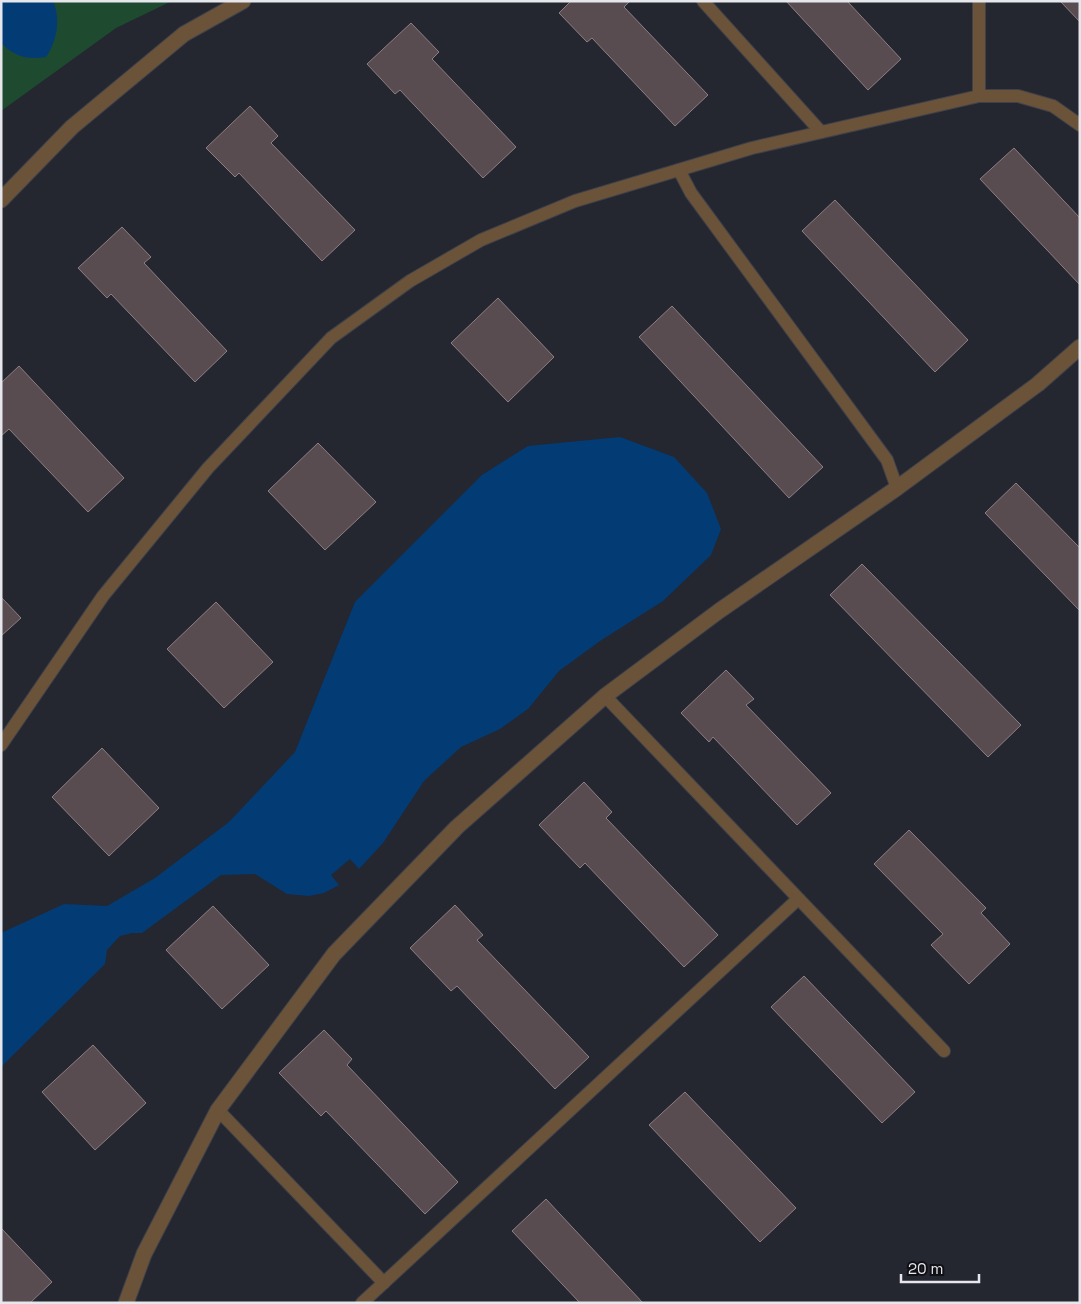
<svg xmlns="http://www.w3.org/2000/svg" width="1081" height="1304" font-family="'Space Grotesk',sans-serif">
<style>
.green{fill:#1e4b2f}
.water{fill:#033c74}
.building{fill:#594c50;stroke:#8d7f83}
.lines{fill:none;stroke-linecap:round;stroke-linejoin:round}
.service-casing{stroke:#3f414a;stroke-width:14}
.minor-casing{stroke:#3f414a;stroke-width:17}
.service{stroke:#6b5339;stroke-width:12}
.minor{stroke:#6b5339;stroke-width:15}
</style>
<rect width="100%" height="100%" fill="#242630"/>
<path class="green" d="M1 1H172L116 28 1 111Z"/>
<g class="water">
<path d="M1 1H53C61 19 57 41 46 57 28 60 15 57 1 43Z"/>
<path d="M620 437 674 457 707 493 721 529 711 555 663 601 600 641 559 671 528 709 500 729 461 747 424 781 383 843 359 869 350 859 331 875 339 885 324 893 309 896 287 894 255 874 221 875 142 933H132L120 936 107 950 105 964 1 1067V933L64 904 107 906 155 878 229 822 295 752 355 602 482 475 528 446Z"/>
</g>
<g class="building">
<path d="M571 1H630L624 7 708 95 675 126 592 38 587 42 559 13Z"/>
<path d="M786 1H847L901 59 868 90Z"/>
<path d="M1060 1H1080V22Z"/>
<path d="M411 23 439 52 432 59 516 147 483 178 400 90 395 94 367 64Z"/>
<path d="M250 106 278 136 271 143 355 230 322 261 239 173 235 177 206 148Z"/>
<path d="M1014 148 1080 218V285L980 179Z"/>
<path d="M835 200 968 340 935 372 802 231Z"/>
<path d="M122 227 151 257 144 263 227 351 195 382 111 294 107 298 78 268Z"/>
<path d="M498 298 554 357 508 402 451 343Z"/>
<path d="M672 306 823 467 789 498 639 337Z"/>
<path d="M19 366 124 478 88 512 9 429 1 436V383Z"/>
<path d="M318 443 376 502 325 550 268 491Z"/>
<path d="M1016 483 1080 548V611L985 513Z"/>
<path d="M862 564 1021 725 988 757 830 595Z"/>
<path d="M1 597 21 618 1 636Z"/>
<path d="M216 602 273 662 224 708 167 649Z"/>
<path d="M726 670 754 699 746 705 831 793 797 825 713 737 709 742 681 713Z"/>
<path d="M102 748 159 808 109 856 52 797Z"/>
<path d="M584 782 612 812 606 818 718 935 684 967 585 863 580 868 539 825Z"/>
<path d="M909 830 986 908 981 913 1010 944 969 984 931 945 943 934 874 864Z"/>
<path d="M455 905 483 935 477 940 589 1057 555 1089 457 986 451 991 410 948Z"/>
<path d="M213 906 269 965 222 1009 166 950Z"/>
<path d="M804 976 915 1092 882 1123 771 1007Z"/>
<path d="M324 1030 352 1059 347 1065 458 1182 425 1214 326 1111 321 1116 279 1073Z"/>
<path d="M93 1045 146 1103 95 1150 42 1092Z"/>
<path d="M685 1092 796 1208 760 1242 649 1125Z"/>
<path d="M546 1199 643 1303H580L512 1231Z"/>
<path d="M1 1228 52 1282 30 1303H1Z"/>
</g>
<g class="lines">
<defs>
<g id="service">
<path d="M703 1 821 132"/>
<path d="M979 96V1"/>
<path d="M679 170 691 193 887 460 897 488"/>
<path d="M605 696 944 1051"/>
<path d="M1 745 103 596 208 468 331 338 410 281 481 240 575 201 752 148 979 96H1018L1053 106 1080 125"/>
<path d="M218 1110 384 1283"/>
<path d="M362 1303 798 899"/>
</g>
<g id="minor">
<path d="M1 200 72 127 184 34 243 1"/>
<path d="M126 1303 144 1254 218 1110 334 954 457 827 605 696 719 611 897 488 1038 384 1080 347"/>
</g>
</defs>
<use href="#service" class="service-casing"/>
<use href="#minor" class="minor-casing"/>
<use href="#service" class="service"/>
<use href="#minor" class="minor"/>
</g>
<rect width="1081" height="1304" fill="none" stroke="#e5e7ed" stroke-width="5"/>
<path d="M901 1274v8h78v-8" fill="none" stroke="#e5e7ed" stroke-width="2.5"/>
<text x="908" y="1274" font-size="15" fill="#e5e7ed" stroke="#0f0f14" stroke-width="4" paint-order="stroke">20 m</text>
</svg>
